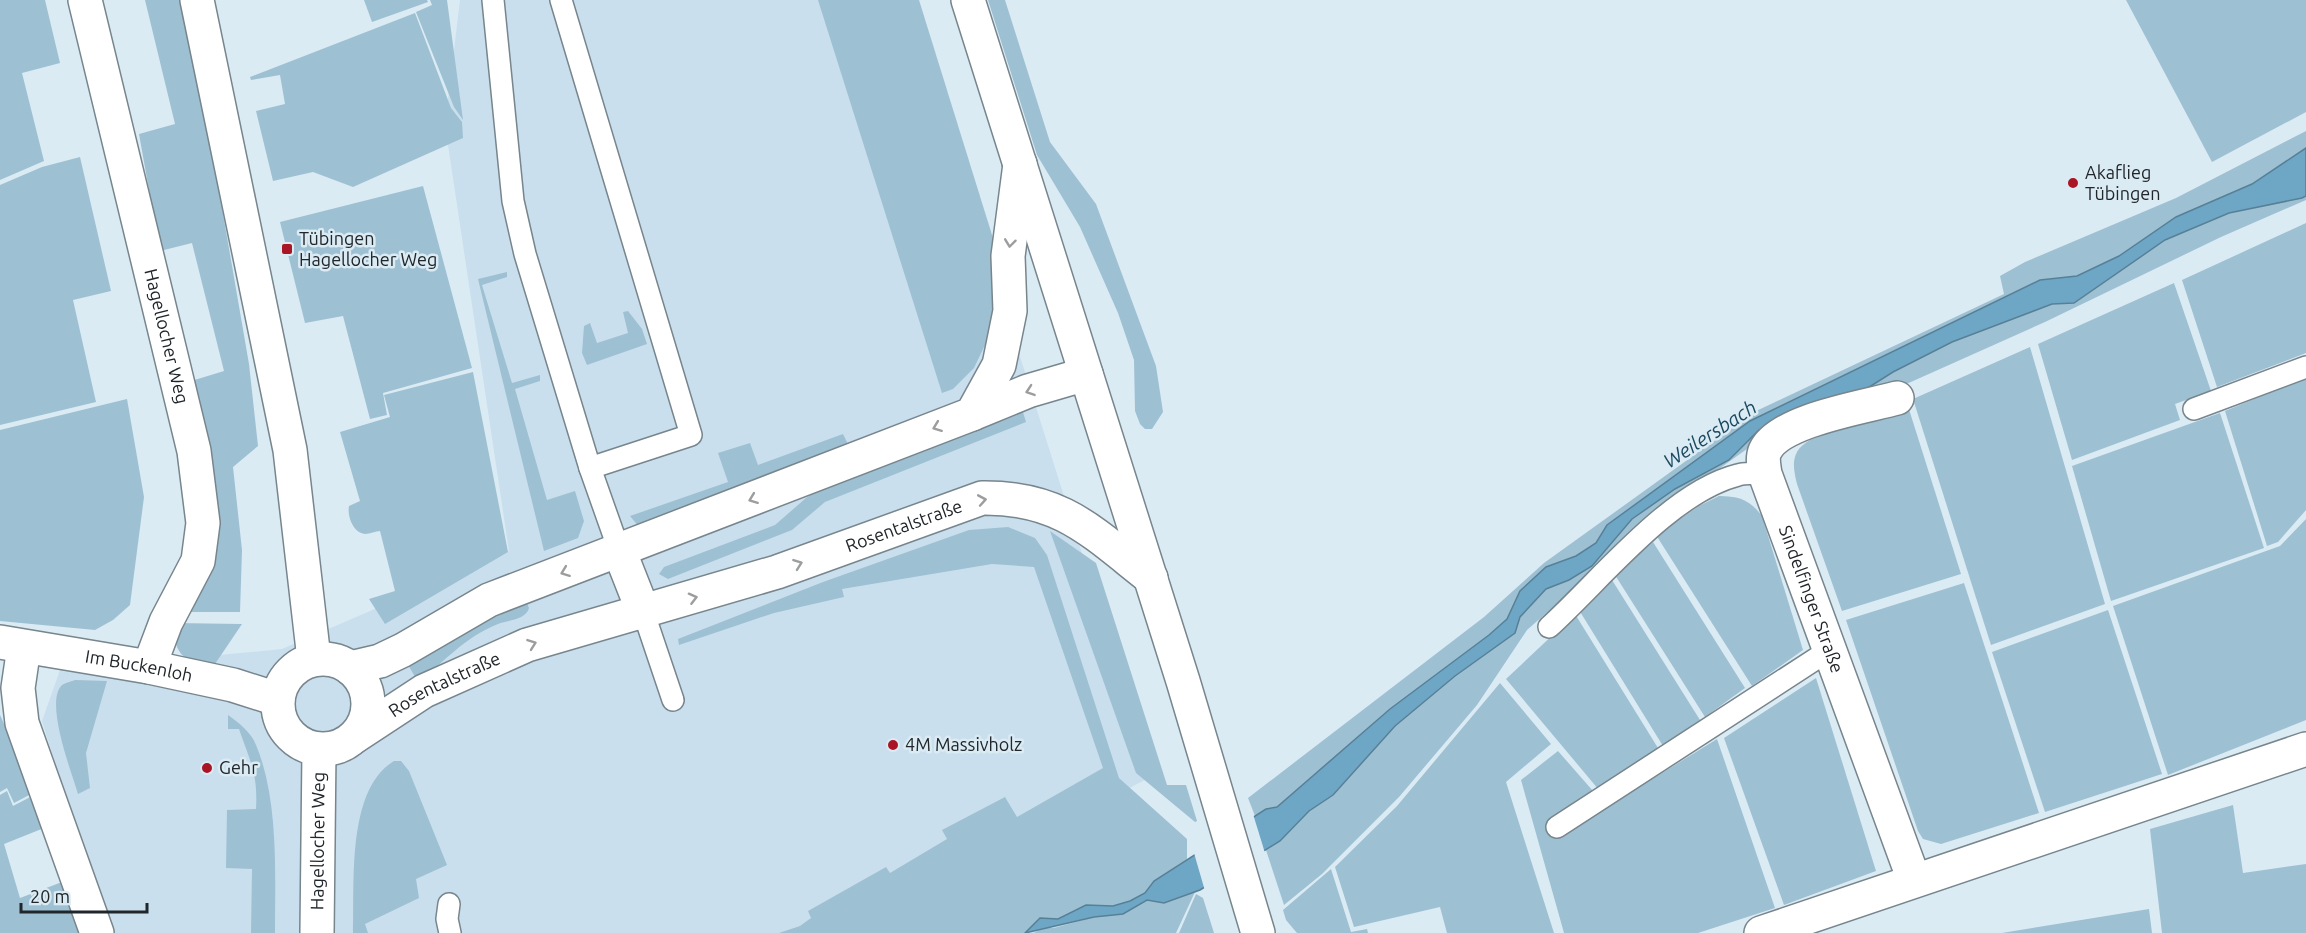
<svg xmlns="http://www.w3.org/2000/svg" width="2306" height="933" font-family="Ubuntu,sans-serif">
<style>
.built{fill:#c9dfed}
.green{fill:#9ec0d3}
.water{fill:#6ea7c6;stroke:#578097;stroke-width:1.5}
.pier{fill:#dbebf4}
.lines{fill:none;stroke-linecap:round;stroke-linejoin:round}
.service-casing{stroke:#77858d;stroke-width:24}
.minor-casing{stroke:#77858d;stroke-width:36}
.tertiary-casing{stroke:#77858d;stroke-width:36}
.primary-casing{stroke:#77858d;stroke-width:36}
.service{stroke:#fff;stroke-width:21}
.minor{stroke:#fff;stroke-width:33}
.tertiary{stroke:#fff;stroke-width:33}
.primary{stroke:#fff;stroke-width:33}
.oneway{stroke:#9b9d9f}
.poi-dot{fill:#aa1526;stroke:#dbebf4;stroke-width:2}
.labels{text-anchor:middle;stroke-width:5;stroke-linejoin:round;paint-order:stroke}
.poi-label{font-size:18px;fill:#21262a;stroke:#dbebf4;text-anchor:start}
.street-label{font-size:18px;fill:#21262a;stroke:#dbebf4}
.water-label{font-size:20px;font-style:italic;fill:#1b4960;stroke:#dbebf4}
</style>
<rect width="100%" height="100%" fill="#dbebf4"/>
<path class="built" d="M460 0H908L1152 776 1072 819 1076 933H108L42 721 60 670 282 649 509 551 445 125Z"/>
<g class="green">
<path d="M0 0H45L60 63 22 73 44 161 0 180Z"/>
<path d="M145 0H186L249 364 258 446 233 467 242 550 240 612H182L199 576 188 382 224 371 192 243 160 251 139 134 175 124Z"/>
<path d="M364 0H427L428 2 372 22Z"/>
<path d="M430 0H447L463 120 454 107 416 12 432 5Z"/>
<path d="M818 0H919L997 251 994 326 974 368 953 389 942 393Z"/>
<path d="M988 0H1005L1050 142 1096 204 1156 366 1163 412 1152 429H1145L1140 424 1135 411 1134 360 1118 313 1080 227 1037 155Z"/>
<path d="M2126 0H2306V112L2212 162Z"/>
<path d="M415 13 451 108 462 122 463 138 353 187 313 172 273 181 256 111 285 104 280 75 251 80 250 77Z"/>
<path d="M2306 131V148L2252 184 2176 217 2119 256 2077 277 2039 280 1750 421 1607 525 1596 543 1576 556 1546 567 1521 591 1507 619 1489 635 1390 709 1335 759 1313 775 1296 793 1277 807 1266 809 1255 816 1248 798 1484 617 1544 563 1754 412 2004 294 2000 276 2025 262 2176 198Z"/>
<path d="M80 157 111 291 73 300 96 402 0 425V185L42 167Z"/>
<path d="M423 186 472 368 383 393 387 415 370 419 343 316 305 323 280 222Z"/>
<path d="M2306 196V200L2221 237 2045 322 1893 390 1761 439 1671 503 1527 630 1477 705 1399 797 1322 874 1284 905 1266 850 1280 841 1309 811 1333 795 1395 726 1455 676 1515 633 1520 617 1546 589 1569 580 1592 566 1632 519 1675 489 1729 460 1759 430 1855 396 1893 372 1952 342 2052 304 2074 303 2165 240 2229 213Z"/>
<path d="M2306 223V353L2217 387 2182 280Z"/>
<path d="M507 272V277L482 285 512 383 540 375V381L515 389 547 500 575 491 584 521 578 538 544 551 478 279Z"/>
<path d="M2174 283 2211 391 2175 404 2180 420 2072 460 2038 344Z"/>
<path d="M628 311 642 329 647 344 587 365 582 353 584 326 590 323 597 343 628 333 623 312Z"/>
<path d="M2030 347 2105 604 1991 645 1913 399Z"/>
<path d="M473 372 508 552 385 624 369 599 395 591 380 531C376 531 370 534 365 534 353 533 347 516 349 506L360 501 340 432 390 417 384 395Z"/>
<path d="M2306 378V510L2278 542 2267 546 2225 411Z"/>
<path d="M127 399 144 497 130 605 113 620 95 630 0 621V430Z"/>
<path d="M1907 403 1961 574 1842 611 1797 484C1792 464 1791 451 1810 440Z"/>
<path d="M1022 409 1026 422 825 502 792 530 668 579 659 574 664 567 775 525 806 498 827 484Z"/>
<path d="M2220 413 2264 548 2111 601 2072 466Z"/>
<path d="M843 434 848 444 639 527 630 516 728 482 718 453 750 443 758 465Z"/>
<path d="M1719 496C1739 496 1750 500 1762 516L1803 650 1752 686 1656 535 1699 506Z"/>
<path d="M2306 519V720L2168 775 2113 606 2280 546Z"/>
<path d="M1008 527 1035 538 1047 555 1119 778 1187 839V859L1154 881 1145 893 1130 901 1113 906 1086 905 1058 919 1040 918 1025 933H779L800 926 811 918 808 911 886 867 890 873 947 839 942 830 1005 797 1017 817 1103 768 1034 567 992 564 842 589 844 597 774 613 679 645 678 639 823 582 969 530Z"/>
<path d="M1050 531 1096 563 1167 785H1186L1197 821 1195 822 1136 773Z"/>
<path d="M1653 542 1745 688 1705 717 1615 575Z"/>
<path d="M1612 580 1700 720 1663 746 1579 610Z"/>
<path d="M1964 583 2039 813 1941 844 1923 839 1918 831 1846 620Z"/>
<path d="M527 603 529 608C526 620 508 620 498 624 463 638 446 661 418 682L407 663 497 612Z"/>
<path d="M2108 610 2162 774 2045 812 1992 652Z"/>
<path d="M1575 614 1658 748 1599 790 1506 679Z"/>
<path d="M174 623 242 624 215 664C184 661 174 658 174 623Z"/>
<path d="M1816 678 1876 871 1784 905 1724 738Z"/>
<path d="M75 680 107 681 86 753 90 788 78 794C72 773 44 702 62 685 65 683 72 681 75 680Z"/>
<path d="M1500 683 1551 744 1506 782 1554 933H1447L1440 907 1354 927 1335 867 1397 806Z"/>
<path d="M0 715 35 792 14 803 7 788 0 792Z"/>
<path d="M228 715C239 723 251 732 256 745 279 800 275 874 275 933H251L252 869 226 868 227 810 256 809C258 773 250 761 239 729H228Z"/>
<path d="M1717 739 1775 908 1698 933H1564L1521 780 1558 751 1607 807Z"/>
<path d="M394 761H401L409 771 447 865 416 879 419 898 365 924 368 933H353C355 884 346 790 394 761Z"/>
<path d="M7 791 13 806 36 794 49 826 4 844 20 898 62 882 79 933H0V795Z"/>
<path d="M2233 805 2243 873 2306 864V933H2162L2150 829Z"/>
<path d="M1331 869 1351 932 1367 929 1368 933H1297L1286 920 1283 910Z"/>
<path d="M1195 892 1176 933H1034L1042 928H1054L1094 917 1123 914 1147 900 1164 903Z"/>
<path d="M1196 894 1203 898 1214 933H1179Z"/>
<path d="M2149 909 2152 933H2002L2014 931Z"/>
</g>
<path class="water" d="M2306 148V196L2302 198 2229 213 2165 240 2074 303 2052 304 1952 342 1893 372 1855 396 1759 430 1729 460 1675 489 1632 519 1592 566 1569 580 1546 589 1520 617 1515 633 1455 676 1395 726 1333 795 1309 811 1280 841 1200 890 1164 903 1147 900 1123 914 1094 917 1025 933 1040 918 1058 919 1086 905 1113 906 1130 901 1145 893 1154 881 1266 809 1277 807 1390 709 1489 635 1507 619 1520 591 1546 567 1576 556 1596 543 1607 525 1750 421 2040 280 2077 276 2119 256 2176 217 2252 184Z"/>
<path class="pier" d="M1253 814 1265 853 1205 891 1194 853Z"/>
<g class="lines">
<defs>
<g id="service">
<path d="M493 0 513 201 525 254 590 468 619 550"/>
<path d="M561 0 691 435 590 468"/>
<path d="M2194 409 2306 367"/>
<path d="M643 611 673 700"/>
<path d="M1549 627C1600 581 1670 492 1738 475 1746 472 1757 474 1765 474"/>
<path d="M1557 827 1831 649"/>
<path d="M449 904 447 919 450 933"/>
</g>
<g id="minor">
<path id="s1" d="M85 0 194 451 203 523 198 561 166 622 149 667"/>
<path id="s2" d="M1897 398C1865 407 1779 420 1765 451 1762 458 1764 467 1765 474L1914 880"/>
<path d="M972 414 1028 391 1086 374"/>
<path d="M619 550 643 611"/>
<path id="s3" d="M0 642 149 667 233 685 277 699"/>
<path d="M24 647 18 688 22 723 97 933"/>
<path d="M350 668 380 661 403 650 489 600 972 414 999 365 1010 311 1008 256 1020 164"/>
<path id="s4" d="M354 737 424 691 527 645 777 572 982 498C1061 497 1092 532 1151 578"/>
<path d="M1761 933 2306 749"/>
</g>
<g id="tertiary">
<path d="M197 0 290 450 314 659"/>
<circle cx="323" cy="704" r="45"/>
<path id="s5" d="M317 933 319 750"/>
</g>
<path id="primary" d="M968 0 1183 681 1258 933"/>
</defs>
<use href="#service" class="service-casing"/>
<use href="#minor" class="minor-casing"/>
<use href="#tertiary" class="tertiary-casing"/>
<use href="#primary" class="primary-casing"/>
<use href="#service" class="service"/>
<use href="#minor" class="minor"/>
<use href="#tertiary" class="tertiary"/>
<use href="#primary" class="primary"/>
</g>
<defs><path id="oneway-chevron" d="M-2-3.5L2.5 0L-2 3.5" fill="none" stroke-width="1.6" stroke-linecap="round" stroke-linejoin="round" transform="scale(1.5)"/></defs>
<g class="oneway">
<use href="#oneway-chevron" transform="translate(1010 243) rotate(97)"/>
<use href="#oneway-chevron" transform="translate(1030 391) rotate(161)"/>
<use href="#oneway-chevron" transform="translate(937 427) rotate(159)"/>
<use href="#oneway-chevron" transform="translate(753 499) rotate(159)"/>
<use href="#oneway-chevron" transform="translate(982 500) rotate(-10)"/>
<use href="#oneway-chevron" transform="translate(798 564) rotate(-20)"/>
<use href="#oneway-chevron" transform="translate(565 572) rotate(159)"/>
<use href="#oneway-chevron" transform="translate(693 598) rotate(-14)"/>
<use href="#oneway-chevron" transform="translate(532 644) rotate(-20)"/>
</g>
<g class="poi-dot">
<circle cx="2073" cy="183" r="6"/>
<rect x="281" y="243" width="12" height="12" rx="3"/>
<circle cx="893" cy="745" r="6"/>
<circle cx="207" cy="768" r="6"/>
</g>
<g class="labels">
<g class="poi-label">
<text x="2085" y="179">Akaflieg<tspan x="2085" dy="21">Tübingen</tspan></text>
<text x="299" y="245">Tübingen<tspan x="299" dy="21">Hagellocher Weg</tspan></text>
<text x="905" y="751">4M Massivholz</text>
<text x="219" y="774">Gehr</text>
</g>
<g class="street-label">
<text dy="6" stroke="none"><textPath href="#s1" startOffset="346">Hagellocher Weg</textPath></text>
<text dy="6" stroke="none"><textPath href="#s4" startOffset="592">Rosentalstraße</textPath></text>
<text dy="6" stroke="none"><textPath href="#s2" startOffset="302">Sindelfinger Straße</textPath></text>
<text dy="6" stroke="none"><textPath href="#s3" startOffset="141">Im Buckenloh</textPath></text>
<text dy="6" stroke="none"><textPath href="#s4" startOffset="105">Rosentalstraße</textPath></text>
<text dy="6" stroke="none"><textPath href="#s5" startOffset="92">Hagellocher Weg</textPath></text>
</g>
<g class="water-label">
<text transform="translate(1710 434) rotate(-33)" y="7">Weilersbach</text>
</g>
</g>
<path d="M21 903v9h126v-9" fill="none" stroke="#21262a" stroke-width="3"/>
<text x="30" y="903" font-size="18" fill="#21262a" stroke="#dbebf4" stroke-width="4.5" paint-order="stroke">20 m</text>
</svg>
